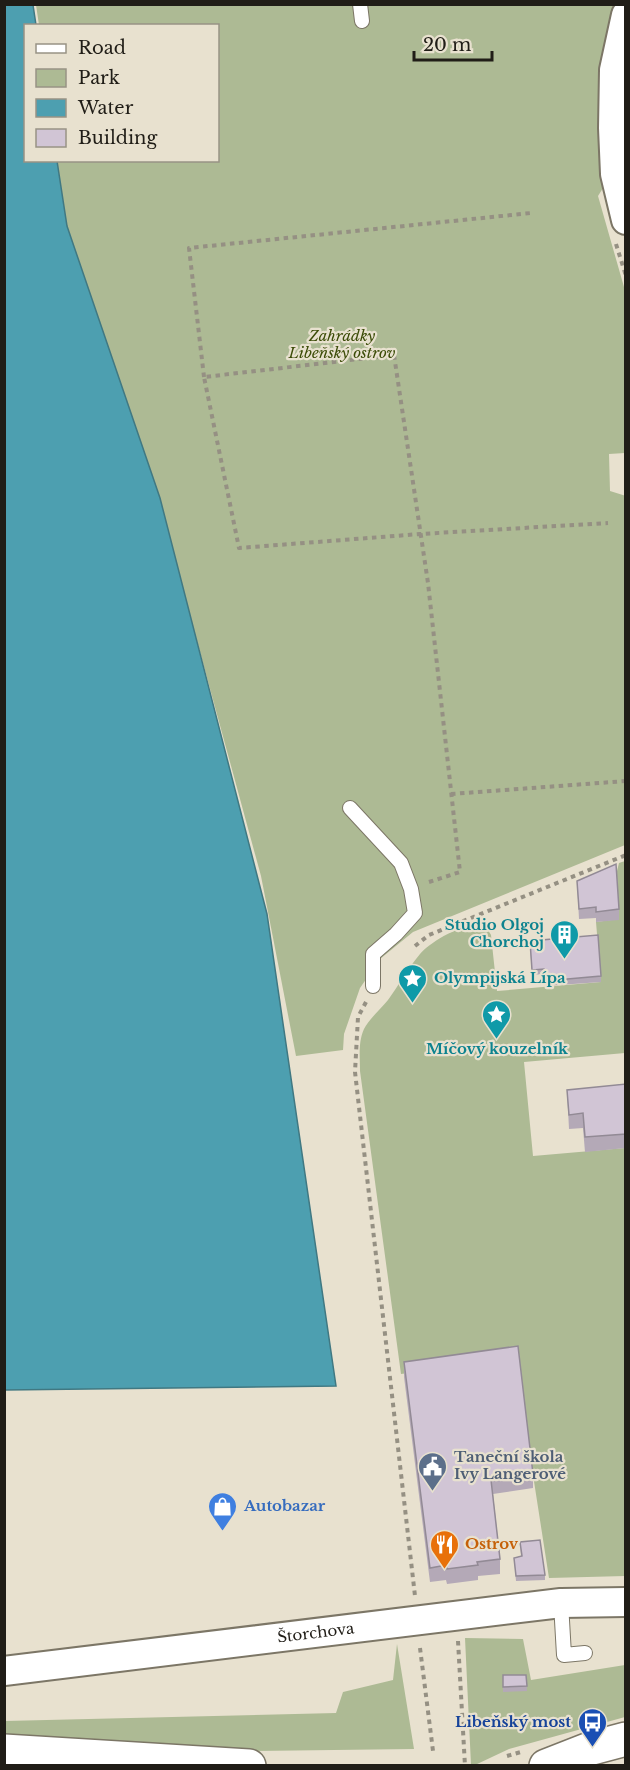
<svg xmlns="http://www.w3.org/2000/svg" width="630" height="1770" font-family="'Libre Baskerville',serif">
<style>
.green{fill:#adba94}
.water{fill:#4d9fb0;stroke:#407882;stroke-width:1.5}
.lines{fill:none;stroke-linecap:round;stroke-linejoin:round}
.lane-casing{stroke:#7c7666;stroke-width:16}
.street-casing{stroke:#7c7666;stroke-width:32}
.secondary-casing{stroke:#7c7666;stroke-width:36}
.path{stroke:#959083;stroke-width:4;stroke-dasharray:4.5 4.5;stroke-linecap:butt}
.lane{stroke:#fff;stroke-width:14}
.street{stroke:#fff;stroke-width:28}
.secondary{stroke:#fff;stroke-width:33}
.wall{fill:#b4a9b7}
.building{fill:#d1c5d5;stroke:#928a95;stroke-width:1.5}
.labels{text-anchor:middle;stroke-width:4.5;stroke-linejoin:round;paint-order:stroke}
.park-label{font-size:15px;font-style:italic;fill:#3c4c08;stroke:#e8e1cf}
.culture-label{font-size:15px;font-weight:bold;fill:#0d838f;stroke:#e8e1cf;text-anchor:end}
.service-label{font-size:15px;font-weight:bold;fill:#4e5e75;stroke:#e8e1cf;text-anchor:start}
.shop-label{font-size:15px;font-weight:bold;fill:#366cbe;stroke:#e8e1cf;text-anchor:start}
.food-label{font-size:15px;font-weight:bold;fill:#c56008;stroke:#e8e1cf;text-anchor:start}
.street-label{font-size:15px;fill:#201d17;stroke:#e8e1cf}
.transit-label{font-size:15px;font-weight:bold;fill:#164399;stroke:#e8e1cf;text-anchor:end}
</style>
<rect width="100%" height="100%" fill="#e8e1cf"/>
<g class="green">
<path d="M36 5H625V188H603L598 196 626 294 625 453 609 454 610 491 626 496 625 845 413 932 380 959 360 988 344 1034 343 1050 296 1056 261 876 154 483 67 226 57 161 218 160V26L39 25Z"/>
<path d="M625 861V1053L524 1062 533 1156 625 1148V1576L549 1578 515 1359 401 1374 360 1071C360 1058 358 1042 364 1029 369 1019 380 1010 388 1000 399 985 408 968 420 954 432 940 480 911 491 935L497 991 601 982 596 922 619 919 616 875 619 863Z"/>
<path d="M465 1638 523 1639 531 1680 625 1665V1717L509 1749 475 1765H471Z"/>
<path d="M397 1644 414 1749 250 1751 5 1741V1721L336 1713 343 1692 393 1680Z"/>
</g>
<path class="water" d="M4 5H33L36 25 26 26V160L57 161 67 226 160 498 267 914 336 1386 5 1390Z"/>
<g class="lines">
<defs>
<g id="lane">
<path d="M360 4 362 21"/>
<path d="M350 808 401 863 411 889 415 913 396 934 373 954V986"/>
<path d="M561 1603 564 1655 585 1653"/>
</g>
<g id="street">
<path d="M626 15 614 70 613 128 615 174 626 220"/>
<path id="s1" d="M4 1671 561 1603 626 1602"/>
</g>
<g id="secondary">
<path d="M4 1751 249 1766"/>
<path d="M546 1766 592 1748 626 1739"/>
</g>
</defs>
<use href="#lane" class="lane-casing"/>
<use href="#street" class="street-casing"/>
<use href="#secondary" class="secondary-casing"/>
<g class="path">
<path d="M616 244 626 276"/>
<path d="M204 377 189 248 531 213"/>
<path d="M451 794 626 781"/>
<path d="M429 882 460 872 428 583 394 355 204 377 239 548 420 534 608 523"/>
<path d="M415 946 429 935 626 855"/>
<path d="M366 1002 358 1017 355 1072 415 1596"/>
<path d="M458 1641 465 1766"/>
<path d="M420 1648 433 1751"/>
<path d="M507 1756 521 1752"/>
</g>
<use href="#lane" class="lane"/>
<use href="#street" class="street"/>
<use href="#secondary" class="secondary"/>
</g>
<g class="wall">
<path d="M577 881 619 909V920L596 922V918L579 919Z"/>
<path d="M530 946 601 976V982L545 986 544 974 532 975Z"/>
<path d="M626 1084V1148L585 1152 583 1128 569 1129 567 1090Z"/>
<path d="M404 1362 533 1474V1488L493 1494 500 1559V1574L478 1576V1580L447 1584 446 1580 430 1582 404 1377Z"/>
<path d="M520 1542 545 1575V1580L516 1581 514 1558 521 1556Z"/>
<path d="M503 1675H526L527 1691 503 1692Z"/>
</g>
<g class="building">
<path d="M616 864 619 909 596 912V907L579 909 577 881Z"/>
<path d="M598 935 601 976 545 981 544 969 532 970 530 941Z"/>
<path d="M626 1084V1134L585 1137 583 1113 569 1115 567 1090Z"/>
<path d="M518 1346 533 1474 491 1480 500 1559 477 1562 478 1565 447 1569 446 1565 430 1568 404 1362Z"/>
<path d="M540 1540 545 1575 516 1576 514 1558 522 1556 520 1542Z"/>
<path d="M503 1675H526L527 1686 503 1687Z"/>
</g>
<defs>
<symbol id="building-pin" viewBox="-11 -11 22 30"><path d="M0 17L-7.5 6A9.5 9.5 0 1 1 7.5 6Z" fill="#0f9aa8" stroke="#e8e1cf"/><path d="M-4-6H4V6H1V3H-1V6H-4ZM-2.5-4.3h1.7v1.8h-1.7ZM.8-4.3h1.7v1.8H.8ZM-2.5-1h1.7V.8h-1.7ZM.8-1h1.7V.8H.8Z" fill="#fff"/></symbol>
<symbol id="sight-pin" viewBox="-11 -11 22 30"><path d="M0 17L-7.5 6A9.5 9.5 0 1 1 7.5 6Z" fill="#0f9aa8" stroke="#e8e1cf"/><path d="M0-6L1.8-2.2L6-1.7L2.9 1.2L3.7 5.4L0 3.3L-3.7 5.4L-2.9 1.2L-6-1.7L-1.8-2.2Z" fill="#fff"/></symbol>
<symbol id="civic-pin" viewBox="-11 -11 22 30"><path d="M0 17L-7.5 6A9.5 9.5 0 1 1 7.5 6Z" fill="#5c6f8a" stroke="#e8e1cf"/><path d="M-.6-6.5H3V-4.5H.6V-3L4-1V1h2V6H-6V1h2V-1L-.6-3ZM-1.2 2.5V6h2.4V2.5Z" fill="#fff"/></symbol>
<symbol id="shop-pin" viewBox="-11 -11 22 30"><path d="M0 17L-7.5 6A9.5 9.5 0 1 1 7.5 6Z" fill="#3f7fe0" stroke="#e8e1cf"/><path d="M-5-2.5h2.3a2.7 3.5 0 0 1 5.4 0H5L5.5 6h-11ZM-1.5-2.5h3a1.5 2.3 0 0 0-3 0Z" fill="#fff"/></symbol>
<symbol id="restaurant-pin" viewBox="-11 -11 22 30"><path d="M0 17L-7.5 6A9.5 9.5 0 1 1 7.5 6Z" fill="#e8710a" stroke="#e8e1cf"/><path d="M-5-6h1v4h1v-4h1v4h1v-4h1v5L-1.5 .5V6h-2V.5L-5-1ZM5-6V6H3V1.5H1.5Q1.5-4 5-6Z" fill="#fff"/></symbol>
<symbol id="bus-pin" viewBox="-11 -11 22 30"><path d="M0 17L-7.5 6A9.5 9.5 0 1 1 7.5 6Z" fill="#1a4fb4" stroke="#e8e1cf"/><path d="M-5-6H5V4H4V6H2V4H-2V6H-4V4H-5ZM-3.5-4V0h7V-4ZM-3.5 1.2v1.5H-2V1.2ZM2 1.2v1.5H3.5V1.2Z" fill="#fff"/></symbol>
</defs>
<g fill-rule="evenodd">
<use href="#building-pin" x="548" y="918" width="33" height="45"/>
<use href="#sight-pin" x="396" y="962" width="33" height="45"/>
<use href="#sight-pin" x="480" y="998" width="33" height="45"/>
<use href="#civic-pin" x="416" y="1450" width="33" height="45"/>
<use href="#shop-pin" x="206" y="1490" width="33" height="45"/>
<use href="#restaurant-pin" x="428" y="1528" width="33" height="45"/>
<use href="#bus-pin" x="576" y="1706" width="33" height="45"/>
</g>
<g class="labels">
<g class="park-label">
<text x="342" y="341">Zahrádky<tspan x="342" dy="17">Libeňský ostrov</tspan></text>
</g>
<g class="culture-label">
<text x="544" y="930">Studio Olgoj<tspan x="544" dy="17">Chorchoj</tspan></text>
<text x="434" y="983" text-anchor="start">Olympijská Lípa</text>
<text x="497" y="1054" text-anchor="middle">Míčový kouzelník</text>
</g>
<g class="service-label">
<text x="454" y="1462">Taneční škola<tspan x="454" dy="17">Ivy Langerové</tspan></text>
</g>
<g class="shop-label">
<text x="244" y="1511">Autobazar</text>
</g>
<g class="food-label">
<text x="465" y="1549">Ostrov</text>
</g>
<g class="street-label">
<text dy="5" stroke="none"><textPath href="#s1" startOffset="314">Štorchova</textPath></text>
</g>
<g class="transit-label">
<text x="571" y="1727">Libeňský most</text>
</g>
</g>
<rect width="630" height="1770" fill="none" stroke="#201d17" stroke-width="12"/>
<rect x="24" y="24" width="195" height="138" fill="#e8e1cf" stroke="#989385" stroke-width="1.5"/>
<rect x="36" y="44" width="30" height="9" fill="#ffffff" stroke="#989385" stroke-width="1.5"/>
<text x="78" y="54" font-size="18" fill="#201d17">Road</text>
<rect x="36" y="69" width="30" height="18" fill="#adba94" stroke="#989385" stroke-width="1.5"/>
<text x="78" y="84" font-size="18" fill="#201d17">Park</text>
<rect x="36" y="99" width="30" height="18" fill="#4d9fb0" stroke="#989385" stroke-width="1.5"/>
<text x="78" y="114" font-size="18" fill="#201d17">Water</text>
<rect x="36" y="129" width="30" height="18" fill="#d1c5d5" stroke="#989385" stroke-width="1.5"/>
<text x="78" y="144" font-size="18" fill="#201d17">Building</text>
<path d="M414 51v9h78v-9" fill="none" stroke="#201d17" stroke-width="3"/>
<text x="423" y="51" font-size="18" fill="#201d17" stroke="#e8e1cf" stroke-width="4.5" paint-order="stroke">20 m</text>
</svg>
